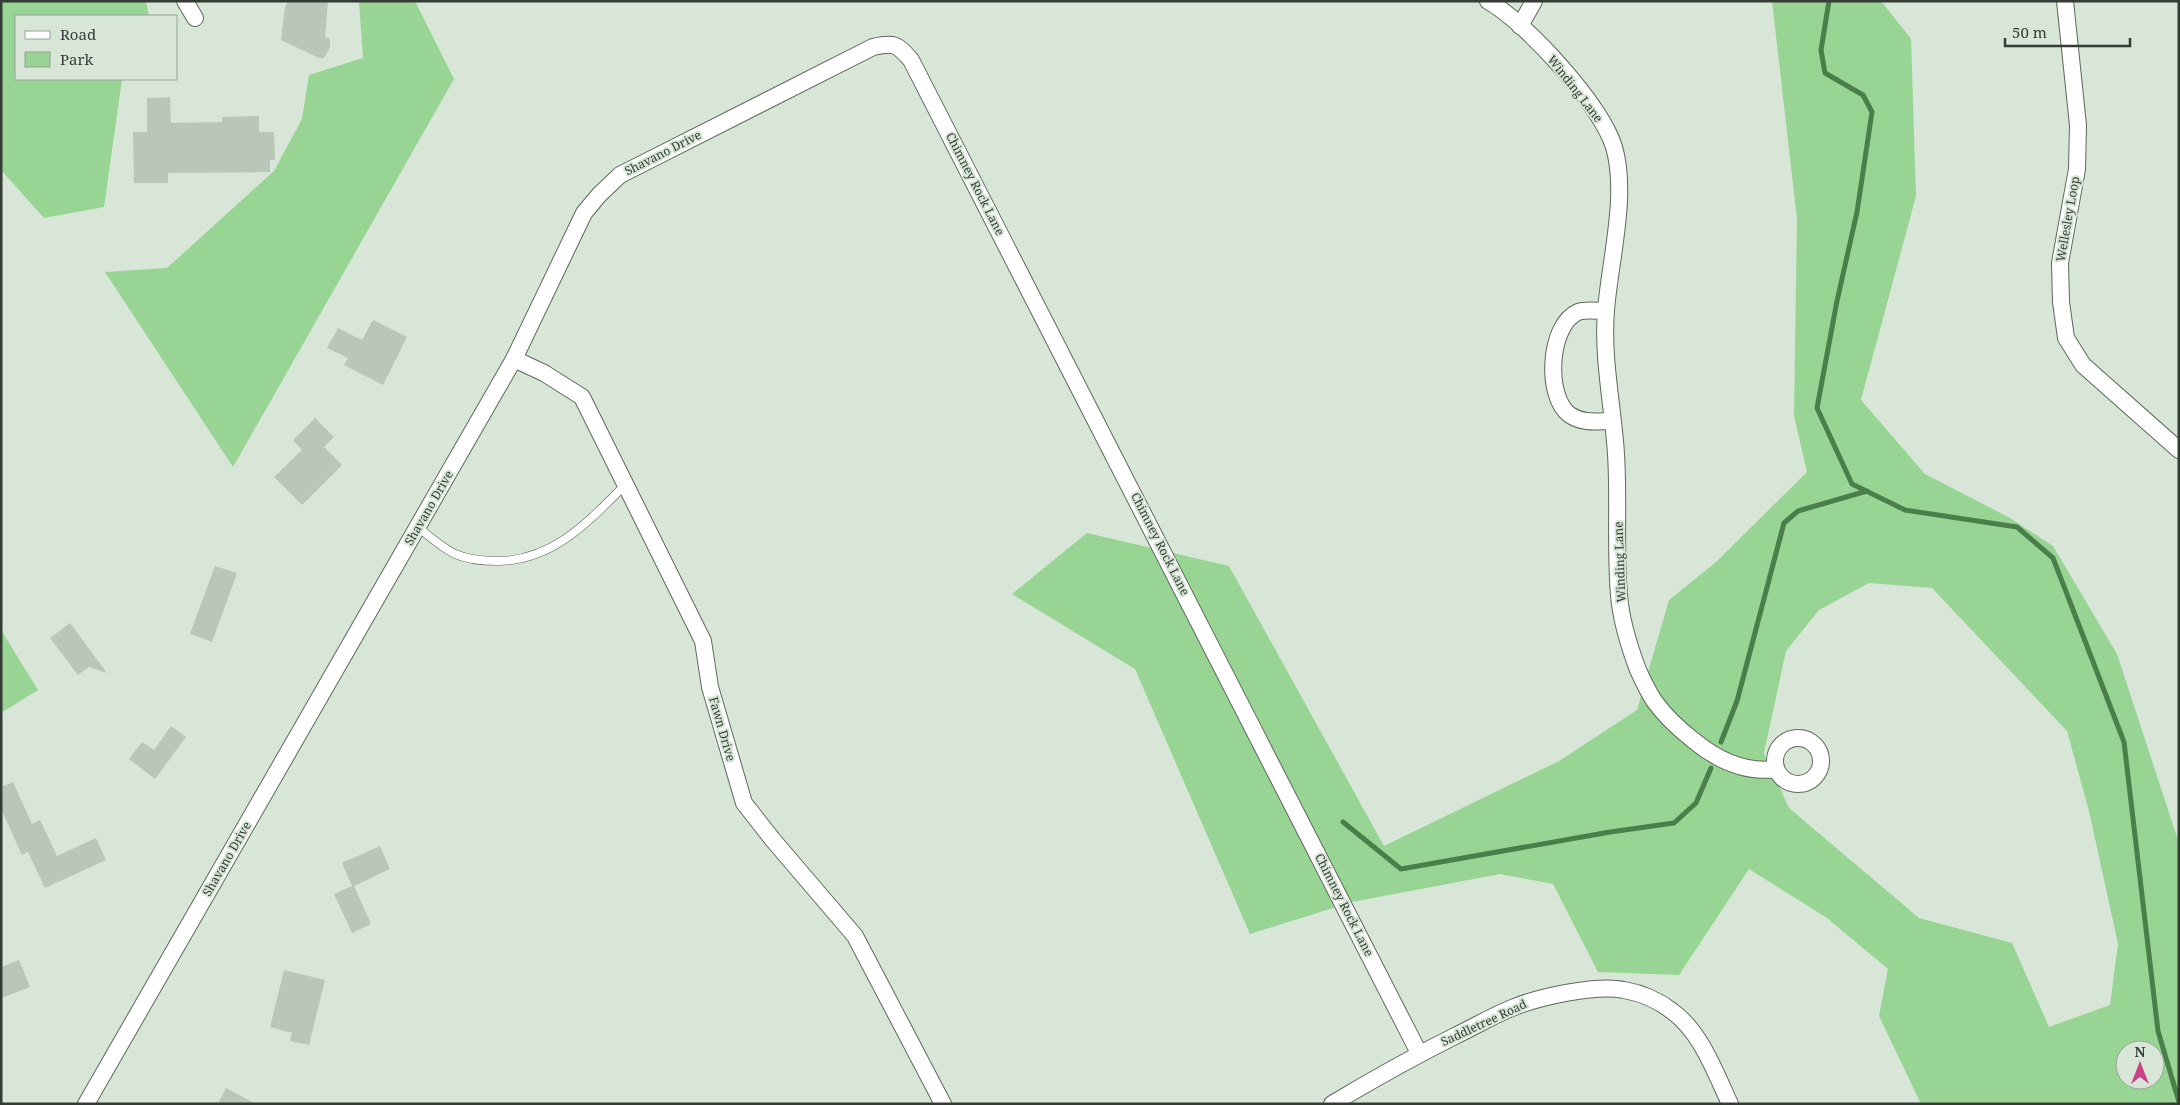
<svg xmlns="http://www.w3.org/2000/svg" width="2180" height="1105" font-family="'Noto Serif',serif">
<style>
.green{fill:#98d594;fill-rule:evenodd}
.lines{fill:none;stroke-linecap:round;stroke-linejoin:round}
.stream{stroke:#4b7f4a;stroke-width:5}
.building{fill:#b9c7b8}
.service-casing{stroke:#5d695c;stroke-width:9}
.minor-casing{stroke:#5d695c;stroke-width:18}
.service{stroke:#fff;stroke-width:8}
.minor{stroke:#fff;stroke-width:16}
.labels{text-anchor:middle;stroke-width:4;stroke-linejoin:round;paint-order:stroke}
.street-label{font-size:12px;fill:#353b35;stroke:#d7e6d6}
</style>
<rect width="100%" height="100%" fill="#d7e6d6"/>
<g class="green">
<path d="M1 1H146L149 16H16V79H122L104 207 44 218 1 170Z"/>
<path d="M359 1H415L454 79 233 467 105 272 167 268 274 171 302 119 309 75 363 58Z"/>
<path d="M1772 1H1881L1911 39 1916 196 1861 400 1925 474 2010 518 2053 546 2117 654 2179 843V1104H1921L1879 1016 1888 969 1827 918 1749 869 1679 975 1598 972 1553 884 1500 874 1352 902 1250 934 1135 669 1012 594 1087 533 1229 566 1384 846 1559 761 1637 710 1669 600 1715 563 1807 472 1794 416 1797 219ZM1869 583 1932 588 2067 731 2089 811 2118 944 2110 1005 2049 1027 2012 943 1919 918 1789 808 1764 753 1786 651 1819 610ZM2125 1050H2155V1080H2125Z"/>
<path d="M1 630 38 690 1 713Z"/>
</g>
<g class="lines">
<g class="stream">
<path d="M1829 1 1821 50 1825 73 1863 95 1872 112 1857 212 1837 301 1817 408 1852 484 1905 510 2017 527 2053 558 2124 742 2158 1031 2179 1102"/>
<path d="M1721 742 1737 701 1784 523 1798 511 1867 491"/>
<path d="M1343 822 1401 869 1610 832 1674 823 1696 803 1711 768"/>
</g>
</g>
<g class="building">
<path d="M288 1H328L325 37 330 39V47L324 58H319L281 40 285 7Z"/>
<path d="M170 97 171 123 222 122V117L259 116V132H274L275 160H270V172L168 173V183H134L133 132H147V98Z"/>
<path d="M373 320 407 337 383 385 344 365 348 358 327 348 338 328 362 340Z"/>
<path d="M315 418 334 437 324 447 342 465 302 505 274 477 302 450 293 440Z"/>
<path d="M215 566 237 573 212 642 190 634Z"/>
<path d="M70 623 107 673 89 667 78 675 50 638Z"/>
<path d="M171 726 186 737 155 779 129 759 142 742 154 750Z"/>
<path d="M13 782 32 824 40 820 57 856 96 838 106 860 45 888 28 852 22 855 1 809V787Z"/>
<path d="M380 846 390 869 354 886 371 924 352 933 334 894 352 886 342 863Z"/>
<path d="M19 960 30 987 1 998V967Z"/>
<path d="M284 970 325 980 309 1045 290 1041 292 1033 270 1027Z"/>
<path d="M226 1088 256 1104H218Z"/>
</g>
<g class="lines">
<defs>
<path id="service" d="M418 527C430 537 441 547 455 554 469 560 483 561 497 561 553 561 588 522 625 485"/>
<g id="minor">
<path d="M185 1 195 18"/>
<path d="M1488 1C1527 23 1601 105 1614 147 1628 195 1610 260 1606 310 1602 359 1613 406 1616 454 1619 501 1615 550 1619 595 1621 621 1629 646 1638 670 1643 681 1648 692 1655 702 1666 717 1679 729 1693 740 1717 760 1746 773 1776 769"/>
<path d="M2065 1 2078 125 2077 169 2060 263 2061 302 2066 338 2083 365 2179 450"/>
<path d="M1520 26 1534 1"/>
<path d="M1606 311C1598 311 1585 309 1578 312 1548 325 1545 398 1570 415 1583 424 1598 421 1612 421"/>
<path d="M514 359 544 373 582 397 703 641 710 687 744 803 773 840 855 936 943 1104"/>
<circle cx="1798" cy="761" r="23"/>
<path d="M86 1104 514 359 584 213 599 195 620 175 873 47C894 42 897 44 911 60L1419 1053"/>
<path d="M1332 1104C1372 1080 1413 1057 1455 1036 1474 1027 1492 1016 1512 1008 1538 997 1597 984 1624 990 1641 993 1659 1001 1672 1011 1701 1032 1715 1072 1730 1104"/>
</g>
</defs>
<use href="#service" class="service-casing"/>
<use href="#minor" class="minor-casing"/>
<use href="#service" class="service"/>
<use href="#minor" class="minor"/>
</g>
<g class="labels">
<g class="street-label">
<text transform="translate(1575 89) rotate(52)" y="4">Winding Lane</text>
<text transform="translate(663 153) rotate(-27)" y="4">Shavano Drive</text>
<text transform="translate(975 184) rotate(63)" y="4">Chimney Rock Lane</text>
<text transform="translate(2068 219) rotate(-80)" y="4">Wellesley Loop</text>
<text transform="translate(429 508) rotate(-60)" y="4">Shavano Drive</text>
<text transform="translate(1160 544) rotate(63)" y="4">Chimney Rock Lane</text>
<text transform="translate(1620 562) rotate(-92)" y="4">Winding Lane</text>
<text transform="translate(722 729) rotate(74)" y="4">Fawn Drive</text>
<text transform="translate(227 859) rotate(-60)" y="4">Shavano Drive</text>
<text transform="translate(1344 905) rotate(63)" y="4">Chimney Rock Lane</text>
<text transform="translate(1484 1023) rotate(-25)" y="4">Saddletree Road</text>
</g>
</g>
<rect width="2180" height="1105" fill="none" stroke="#353b35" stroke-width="5"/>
<rect x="15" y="15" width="162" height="65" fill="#d7e6d6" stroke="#96a296"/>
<rect x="25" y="31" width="25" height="8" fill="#ffffff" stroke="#96a296"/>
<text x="60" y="40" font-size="15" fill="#353b35">Road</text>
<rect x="25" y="52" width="25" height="15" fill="#98d594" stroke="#96a296"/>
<text x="60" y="65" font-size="15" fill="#353b35">Park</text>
<g transform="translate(2140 1065)"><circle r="24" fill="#d7e6d6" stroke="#96a296"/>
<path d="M0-4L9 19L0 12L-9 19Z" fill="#c84285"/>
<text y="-8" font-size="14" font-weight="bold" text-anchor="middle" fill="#353b35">N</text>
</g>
<path d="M2005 38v8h125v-8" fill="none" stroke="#353b35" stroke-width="2.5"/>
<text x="2012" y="38" font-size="15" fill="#353b35" stroke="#d7e6d6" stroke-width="4" paint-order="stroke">50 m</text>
</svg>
